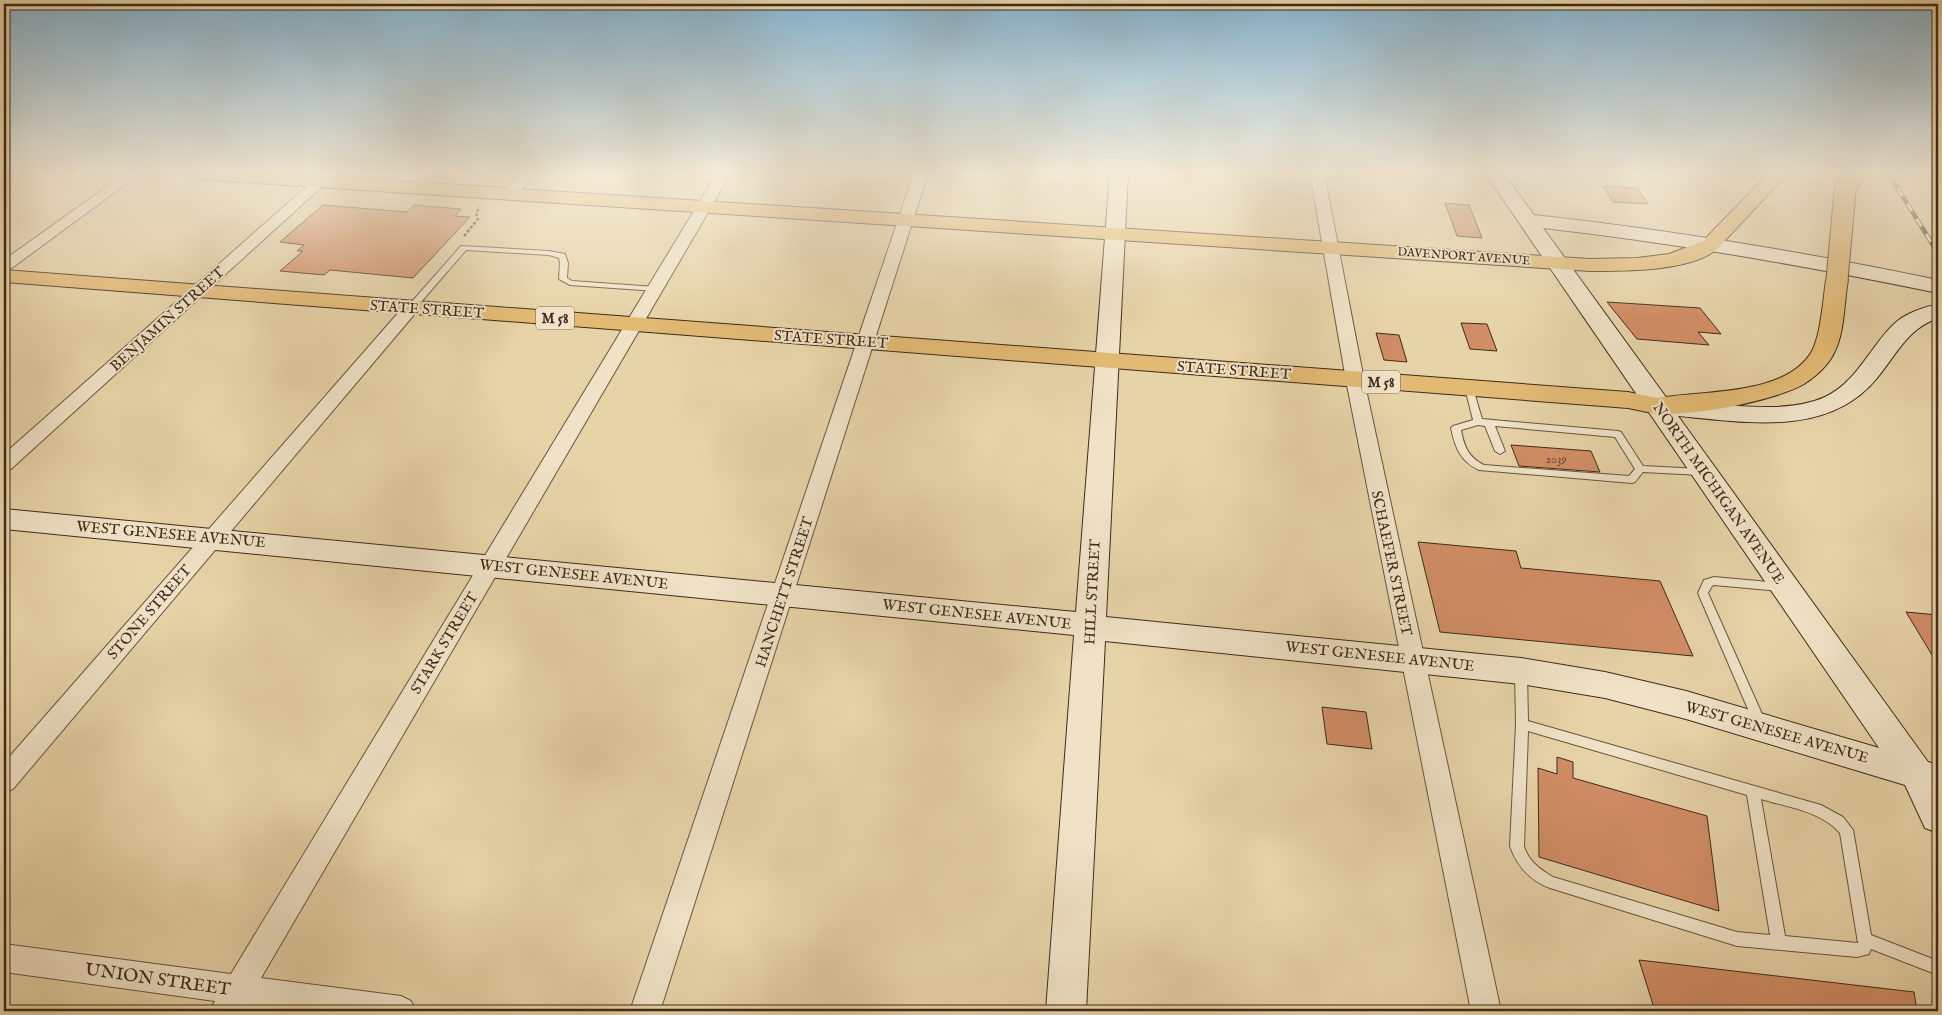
<svg xmlns="http://www.w3.org/2000/svg" width="1942" height="1015" font-family="'IM FELL English',serif">
<style>
.building{fill:#d18d65;stroke:#3f2b1b}
.lines{fill:none;stroke-linecap:round;stroke-linejoin:round}
.lane-casing{stroke:#69553e;stroke-width:2}
.street-casing{stroke:#69553e;stroke-width:2}
.secondary-casing{stroke:#3f2b1b;stroke-width:2}
.primary-casing{stroke:#3f2b1b;stroke-width:2}
.highway-casing{stroke:#3f2b1b;stroke-width:2}
.path{stroke:#3f2b1b;stroke-width:2.5;stroke-dasharray:3 2;stroke-linecap:butt}
.lane{fill:#efe2c6;fill-rule:evenodd}
.street{fill:#efe2c6;fill-rule:evenodd}
.secondary{fill:#efe2c6;fill-rule:evenodd}
.primary{fill:#e3ba74;fill-rule:evenodd}
.highway{fill:#e3ba74;fill-rule:evenodd}
.rail-casing{stroke:#3f2b1b;stroke-width:4.5}
.rail{stroke:#efe2c6;stroke-width:3;stroke-dasharray:9;stroke-linecap:butt}
.highway-bridge-casing{stroke:#3f2b1b;stroke-width:23;stroke-linecap:butt}
.highway-bridge{stroke:#e3ba74;stroke-width:21}
.labels{text-anchor:middle;stroke-width:4;stroke-linejoin:round;paint-order:stroke}
.far-street-label{font-size:12px;fill:#3f2b1b;stroke:#efe2c6}
.number-label{font-size:12px;fill:#64442e}
.shield{fill:#efe2c6;stroke:#74624e;stroke-width:1}
.shield-label{font-size:14px;font-weight:bold;fill:#3f2b1b}
.street-label{font-size:15px;fill:#3f2b1b;stroke:#efe2c6}
.near-street-label{font-size:18px;fill:#3f2b1b;stroke:#efe2c6}
</style>
<rect width="100%" height="100%" fill="#e6d3a7"/>
<filter id="stains"><feTurbulence type="fractalNoise" baseFrequency=".004" numOctaves="4"/><feColorMatrix values="0 0 0 0 .2 0 0 0 0 .09 0 0 0 0 .02 0 0 0 .5 -.17"/></filter>
<radialGradient id="worn" r=".72"><stop offset=".6" stop-color="#630" stop-opacity="0"/><stop offset="1" stop-color="#630" stop-opacity=".3"/></radialGradient>
<g class="building">
<path d="M1603 186 1637 188 1648 204 1613 202Z"/>
<path d="M1445 203 1469 205 1482 238 1457 236Z"/>
<path d="M323 205 407 212 414 205 461 209 455 216 470 217 413 278 330 270 324 275 280 271 303 251H297L304 245 280 242Z"/>
<path d="M1607 302 1700 308 1721 334 1698 332 1709 345 1637 339Z"/>
<path d="M1461 323 1487 324 1497 351 1470 349Z"/>
<path d="M1376 333 1399 335 1407 362 1384 360Z"/>
<path d="M1511 445 1591 451 1600 472 1519 466Z"/>
<path d="M1418 542 1516 551 1521 568 1660 581 1693 656 1440 632Z"/>
<path d="M1906 612 1938 615V665Z"/>
<path d="M1322 707 1366 712 1372 749 1327 744Z"/>
<path d="M1557 757 1573 762V778L1707 816 1719 911 1539 857 1538 768 1557 774Z"/>
<path d="M1639 960 1914 992 1917 1011H1655Z"/>
</g>
<g class="lines">
<defs>
<g id="lane">
<path d="M461 246 549 251 565 254 568 263 567 278 572 281 656 287 660 289 656 291 570 285 559 279 560 263 559 258 549 255 466 250 415 309H409V305Z"/>
<path d="M1469 385 1473 388 1482 419 1618 431 1621 432 1643 466 1701 469 1706 472 1701 475 1643 472 1635 482 1632 483 1479 470C1460 461 1455 447 1451 428L1453 426 1473 420 1465 388ZM1478 425 1485 426 1495 451 1500 454 1505 451 1495 426 1615 437 1635 469 1629 476 1484 465C1468 457 1464 446 1461 430Z"/>
<path d="M1714 577 1780 583 1784 584 1785 587 1784 590 1780 591 1714 585 1712 586 1708 593 1766 723 1764 727 1760 728 1756 727 1754 723 1698 593 1704 580Z"/>
<path d="M1521 667 1525 669 1527 672 1528 721 1821 805 1843 817 1853 830 1871 935 1938 961V975L1871 949 1869 954 1857 957 1737 946 1550 888C1530 880 1517 867 1510 846L1516 724 1515 672 1517 669ZM1528 731 1747 795 1770 935 1737 932 1553 877C1540 869 1528 861 1524 846ZM1761 799C1787 807 1821 811 1840 833L1858 943 1785 936Z"/>
</g>
<g id="street">
<path d="M126 173H141L9 270 4 272V260Z"/>
<path d="M322 173H337L11 469 4 470V454Z"/>
<path d="M522 173H536L516 196H506L504 193Z"/>
<path d="M717 173H731L261 978 401 996 411 1001 416 1011H294L245 1005 241 1011H210L215 1001 4 972V944L231 974Z"/>
<path d="M914 173H928L660 1011H630Z"/>
<path d="M1310 173H1324L1364 380 1501 1011H1471L1346 380Z"/>
<path d="M412 302 418 304 420 307 418 310 13 789 4 792V763L406 304Z"/>
</g>
<path id="secondary" d="M1110 173H1128L1106 617 1521 658 1605 672 1686 691 1879 748 1485 173H1503L1534 215C1670 230 1804 252 1938 280V293C1807 266 1676 243 1543 228L1668 400 1673 399C1718 403 1783 416 1825 397 1857 382 1870 347 1893 325 1905 313 1922 308 1938 304V318C1907 329 1897 354 1877 378 1828 438 1746 422 1678 416L1928 762 1938 765V833L1925 828 1905 785 1686 719 1605 698 1521 684 1105 641 1086 1011H1046L1074 635 4 529V509L1076 612Z"/>
<g id="primary">
<path d="M186 173H275L1590 259 1637 258 1669 254 1711 238 1718 240 1721 244C1702 272 1622 271 1590 271L195 179 188 177Z"/>
<path d="M4 270 1628 392 1666 400 1669 406 1666 412 1657 414 1628 408 4 282Z"/>
</g>
<g id="highway">
<path d="M1769 173H1788L1718 248 1711 250 1704 248 1701 244 1704 240Z"/>
<path d="M1837 274 1845 275 1848 280C1844 302 1845 330 1835 351 1829 365 1816 376 1804 384 1775 401 1680 420 1648 412L1645 406 1648 400C1693 389 1785 399 1812 351 1821 334 1823 300 1826 280L1829 275Z"/>
</g>
</defs>
<use href="#lane" class="lane-casing"/>
<use href="#street" class="street-casing"/>
<use href="#secondary" class="secondary-casing"/>
<use href="#primary" class="primary-casing"/>
<use href="#highway" class="highway-casing"/>
<path class="path" d="M464 236 478 219 476 213 480 207"/>
<use href="#lane" class="lane"/>
<use href="#street" class="street"/>
<use href="#secondary" class="secondary"/>
<use href="#primary" class="primary"/>
<use href="#highway" class="highway"/>
<defs>
<path id="rail" d="M1888 173 1938 253"/>
</defs>
<use href="#rail" class="rail-casing"/>
<use href="#rail" class="rail"/>
<defs>
<path id="highway-bridge" d="M1837 280 1845 191 1850 178 1856 173"/>
</defs>
<use href="#highway-bridge" class="highway-bridge-casing"/>
<use href="#highway-bridge" class="highway-bridge"/>
</g>
<linearGradient id="sky" x2="0" y2="1"><stop stop-color="#87b5d1"/><stop offset="0.55" stop-color="#f4ebd7"/><stop offset="1" stop-color="#f4ebd7" stop-opacity="0"/></linearGradient>
<rect width="1942" height="315" fill="url(#sky)"/>
<g class="labels">
<g class="far-street-label">
<text transform="translate(1464 256) rotate(4)" y="4">DAVENPORT AVENUE</text>
</g>
<g class="number-label">
<text x="1556" y="463">2039</text>
</g>
<g class="shield">
<rect x="536" y="306.5" width="38" height="23" rx="4"/>
<rect x="1362" y="370.5" width="38" height="23" rx="4"/>
</g>
<g class="shield-label">
<text x="555" y="323">M 58</text>
<text x="1381" y="387">M 58</text>
</g>
<g class="street-label">
<text transform="translate(427 309) rotate(4)" y="5">STATE STREET</text>
<text transform="translate(167 319) rotate(-42)" y="5">BENJAMIN STREET</text>
<text transform="translate(831 339) rotate(4)" y="5">STATE STREET</text>
<text transform="translate(1234 370) rotate(4)" y="5">STATE STREET</text>
<text transform="translate(1719 493) rotate(55)" y="5">NORTH MICHIGAN AVENUE</text>
<text transform="translate(171 534) rotate(5)" y="5">WEST GENESEE AVENUE</text>
<text transform="translate(1392 563) rotate(78)" y="5">SCHAEFER STREET</text>
<text transform="translate(574 574) rotate(6)" y="5">WEST GENESEE AVENUE</text>
<text transform="translate(784 592) rotate(-72)" y="5">HANCHETT STREET</text>
<text transform="translate(1092 592) rotate(-87)" y="5">HILL STREET</text>
<text transform="translate(149 612) rotate(-49)" y="5">STONE STREET</text>
<text transform="translate(977 614) rotate(6)" y="5">WEST GENESEE AVENUE</text>
<text transform="translate(444 643) rotate(-59)" y="5">STARK STREET</text>
<text transform="translate(1380 656) rotate(6)" y="5">WEST GENESEE AVENUE</text>
<text transform="translate(1777 732) rotate(16)" y="5">WEST GENESEE AVENUE</text>
</g>
<g class="near-street-label">
<text transform="translate(158 979) rotate(8)" y="6">UNION STREET</text>
</g>
</g>
<rect width="1942" height="1015" fill="none" stroke="#e6d3a7" stroke-width="20"/>
<rect x="5" y="5" width="1932" height="1005" fill="none" stroke="#3f2b1b" stroke-width="2.5"/>
<rect x="10" y="10" width="1922" height="995" fill="none" stroke="#3f2b1b"/>
<rect width="100%" height="100%" filter="url(#stains)"/>
<rect width="100%" height="100%" fill="url(#worn)"/>
</svg>
